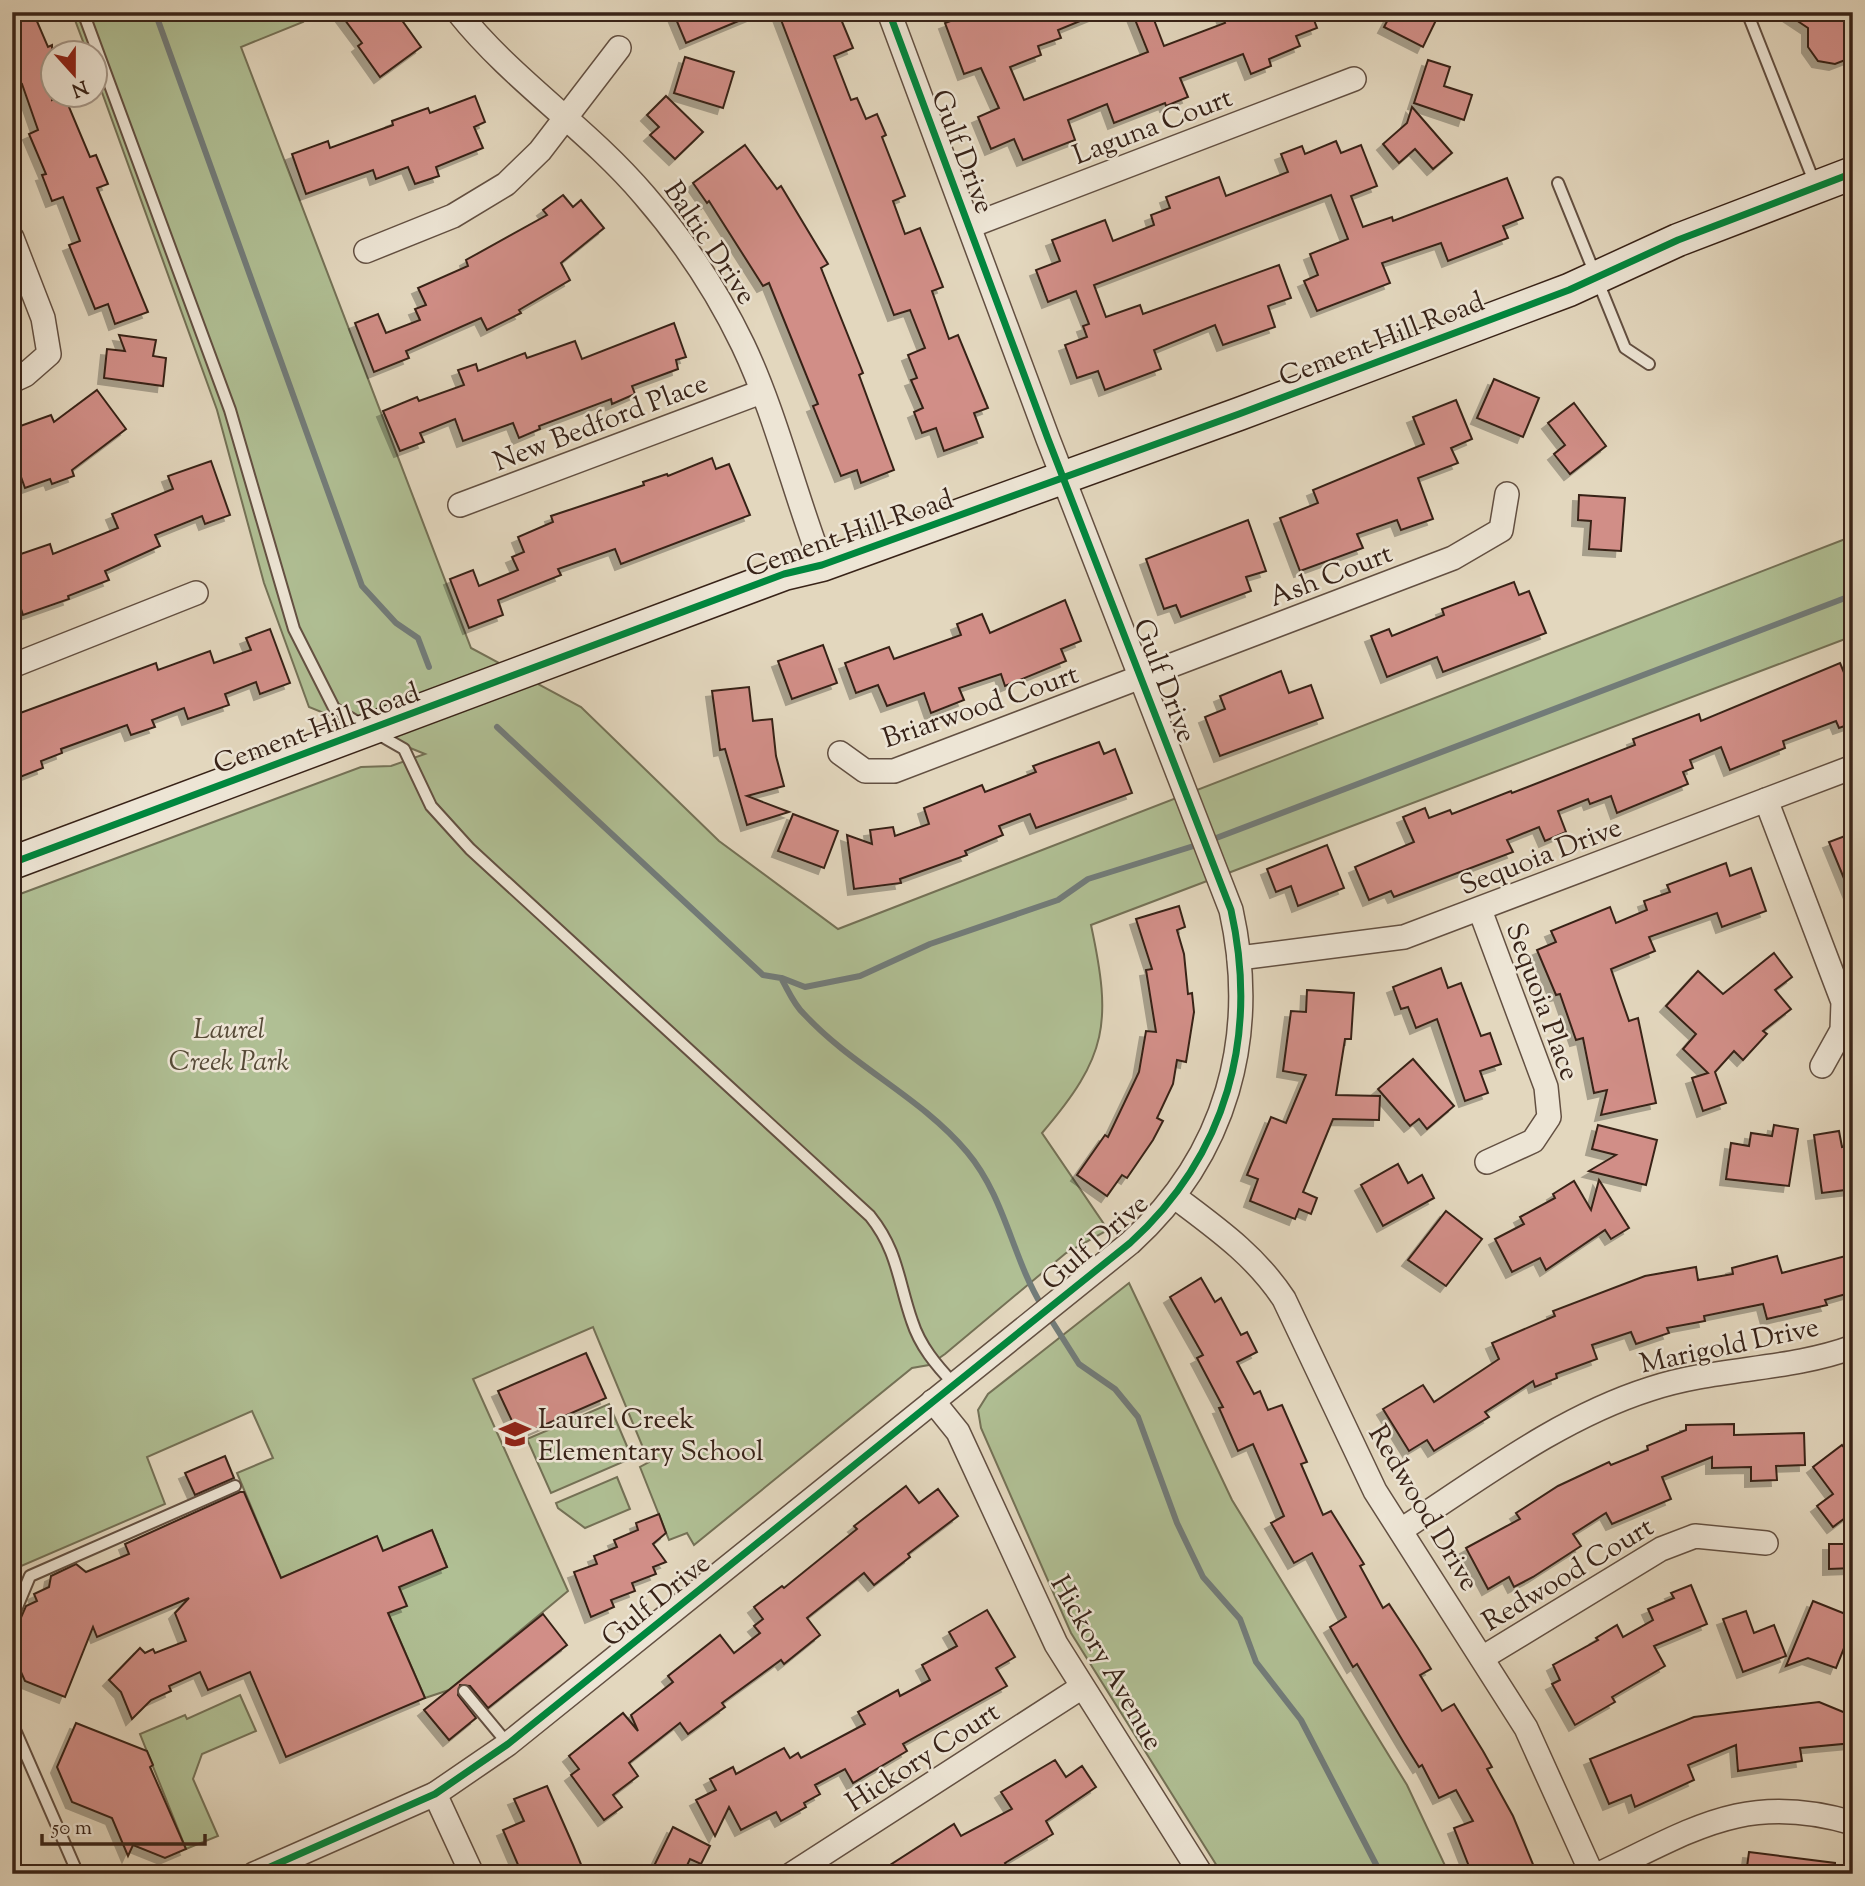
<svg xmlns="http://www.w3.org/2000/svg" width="1865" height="1886" font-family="'Sorts Mill Goudy',serif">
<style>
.green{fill:#b0bf94;stroke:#747156;stroke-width:2}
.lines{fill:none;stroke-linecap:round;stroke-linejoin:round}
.stream{stroke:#727c7a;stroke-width:6}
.building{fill:#d18e87;stroke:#382318;stroke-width:2;filter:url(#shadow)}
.lane-casing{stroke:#635042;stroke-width:14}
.street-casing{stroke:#635042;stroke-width:26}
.secondary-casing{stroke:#382318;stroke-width:35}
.lane{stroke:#ede5d5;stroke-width:10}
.street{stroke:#ede5d5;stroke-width:23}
.secondary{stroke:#ede5d5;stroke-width:32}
.cycleway-casing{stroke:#ede5d5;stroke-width:11}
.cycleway{stroke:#00873e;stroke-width:7}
.labels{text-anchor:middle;stroke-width:5;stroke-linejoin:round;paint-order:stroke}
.street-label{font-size:28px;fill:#382318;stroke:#ede5d5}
.park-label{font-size:28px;font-style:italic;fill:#564a37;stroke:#ede5d5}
.poi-label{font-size:28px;fill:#382318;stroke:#ede5d5;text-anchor:start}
</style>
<defs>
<filter id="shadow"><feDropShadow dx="-6" dy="6" stdDeviation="0" flood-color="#0004"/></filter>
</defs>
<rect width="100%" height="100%" fill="#e3d7be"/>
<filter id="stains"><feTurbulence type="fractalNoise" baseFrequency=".00286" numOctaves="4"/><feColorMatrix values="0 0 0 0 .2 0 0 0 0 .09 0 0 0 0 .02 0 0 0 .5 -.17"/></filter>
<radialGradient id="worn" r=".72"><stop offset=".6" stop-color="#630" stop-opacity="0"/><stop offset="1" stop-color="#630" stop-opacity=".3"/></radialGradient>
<g class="green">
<path d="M72 12H299L303 22 241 47 471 648 581 707 719 841 838 929 1853 536V636L1091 925C1112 1023 1108 1056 1042 1133L1108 1230 1066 1253 945 1354 929 1365 912 1368 694 1545 687 1533 669 1540 640 1467 649 1462 593 1327 473 1379 568 1591 449 1690 425 1698 388 1613 406 1605 398 1586 447 1567 432 1530 403 1542 385 1555 377 1537 281 1578 237 1473 273 1458 252 1411 147 1457 165 1504 12 1570V897L361 767 391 766 425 754 309 707 264 583 217 410 95 73 94 52H87Z"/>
<path d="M1129 1283 1232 1500 1407 1785 1449 1874H1222L1071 1633 981 1428 978 1410 988 1394Z"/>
<path d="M609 1404 632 1458 551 1493 527 1439Z"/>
<path d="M617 1477 630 1509 585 1528 558 1508 556 1503Z"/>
<path d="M240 1695 256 1731 202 1754 193 1779 218 1836 186 1849 140 1734 185 1715 187 1719Z"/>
</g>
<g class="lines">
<g class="stream">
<path d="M155 12 362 586 396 623 418 638 429 667"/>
<path d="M497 727 763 975 781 978C788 990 794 1005 804 1014 853 1067 921 1097 967 1152 1005 1197 1012 1257 1042 1306"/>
<path d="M1211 840 1853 595"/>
<path d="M782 978 805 987 860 976 930 944 1058 900 1088 879 1200 844"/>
<path d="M1048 1315 1079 1364 1115 1389 1138 1417 1177 1523 1203 1577 1240 1619 1256 1662 1301 1720 1381 1874"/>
</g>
</g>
<g class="building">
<path d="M12 12H33L48 47 52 45V100L64 95 90 157 96 155 108 184 97 188 148 312 115 324 108 304 95 309 69 245 80 241 63 197 52 201 42 175 46 174 29 134 38 130 22 84 12 88Z"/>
<path d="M339 12H396L421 47 380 77 358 46 362 43Z"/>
<path d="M673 12H760L686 43Z"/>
<path d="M778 12H838L853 48 834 56 851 100 857 98 866 119 877 114 886 135 882 137 905 196 893 201 905 234 920 228 943 287 932 291 949 339 958 335 988 408 974 413 983 437 944 451 936 428 922 433 914 412 923 408 911 380 917 378 908 355 925 348 910 310 894 315Z"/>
<path d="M975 12H1102L1058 30 1061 38 1038 46 1041 55 1010 67 1024 100 1148 52 1132 12H1151L1164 46 1225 23 1221 12H1311L1317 28 1296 36 1300 46 1269 59 1271 66 1251 74 1243 54 1180 78 1188 97 1166 106 1165 103 1114 123 1107 104 1068 120 1075 140 1023 160 1014 139 991 149 978 117 999 108 981 68 964 74 945 23Z"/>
<path d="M1392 12H1440L1423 47 1384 27Z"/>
<path d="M1784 12H1853V57L1835 64 1818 61 1808 47V28Z"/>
<path d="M685 57 734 72 723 108 674 93Z"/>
<path d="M1428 60 1450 67 1444 86 1472 95 1464 120 1414 103Z"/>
<path d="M475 96 485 122 474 127 483 148 436 167 439 176 415 184 408 167 376 179 373 170 306 194 292 154 328 141 330 148 393 125 392 121 428 108 430 113Z"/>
<path d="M666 96 703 132 675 159 650 135 659 127 647 115Z"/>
<path d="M1412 107 1452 153 1433 169 1415 149 1399 163 1383 144 1407 123Z"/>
<path d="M1336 141 1341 153 1361 145 1377 186 1351 196 1363 227 1392 217 1393 221 1507 178 1523 218 1503 226 1508 238 1448 261 1441 243 1382 263 1390 283 1317 311 1304 281 1318 275 1310 254 1348 239 1331 195 1094 285 1106 317 1140 305 1143 314 1279 265 1291 298 1268 306 1275 327 1223 345 1215 325 1154 350 1161 369 1105 390 1098 371 1077 378 1065 345 1087 337 1083 326 1089 324 1076 291 1048 302 1036 270 1060 261 1052 240 1105 220 1113 241 1154 225 1151 215 1170 208 1166 197 1219 177 1226 196 1288 172 1281 154 1302 146 1305 154Z"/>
<path d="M745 145 777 189 781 186 828 264 821 268 863 373 859 375 894 470 861 483 857 470 841 476 813 406 818 404 769 283 763 286 709 201 707 203 693 183Z"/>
<path d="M563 195 573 207 581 200 604 228 561 263 570 280 519 310 521 313 487 330 481 318 406 351 409 358 374 372 355 323 378 314 386 333 420 320 415 309 426 305 418 288 468 266 466 260 547 215 543 210Z"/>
<path d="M674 323 686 357 676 360 678 369 632 386 635 394 612 404 611 399 539 426 540 429 519 438 513 423 463 441 455 419 420 433 424 442 400 451 383 411 417 397 419 401 464 385 458 370 476 364 478 371 525 353 527 358 575 341 582 359Z"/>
<path d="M119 335 156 340 153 356 166 358 163 386 104 378 107 349 125 351Z"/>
<path d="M1494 379 1539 398 1523 437 1477 418Z"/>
<path d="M97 390 126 429 72 470 74 476 52 484 50 479 25 488 12 452V429L51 415 54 422Z"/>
<path d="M1456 400 1472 439 1451 448 1458 463 1418 478 1433 519 1401 530 1397 520 1357 534 1363 548 1300 571 1280 518 1318 503 1313 490 1424 444 1413 417Z"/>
<path d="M1574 403 1606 446 1570 474 1554 454 1565 445 1548 423Z"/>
<path d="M712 458 716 469 729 464 750 515 621 564 615 549 558 569 561 575 498 600 503 615 469 628 450 579 473 570 479 586 518 570 512 557 524 552 518 537 553 522 551 516 644 485 643 482 667 474 668 476Z"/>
<path d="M211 461 230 515 205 524 202 516 155 535 160 546 105 571 109 580 68 596 69 599 23 615 20 606 12 608V557L50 544 53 554 118 528 112 514 173 489 168 476Z"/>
<path d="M1579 495 1625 498 1621 551 1589 549 1591 521 1578 520Z"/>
<path d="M1248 520 1266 571 1246 577 1251 591 1181 617 1176 605 1164 609 1146 559Z"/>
<path d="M1514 582 1519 595 1529 591 1546 633 1443 672 1437 657 1387 677 1371 636 1389 629 1392 636 1444 615 1442 609Z"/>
<path d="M1065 600 1081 641 1061 649 1066 661 1005 686 1001 674 959 688 964 700 931 713 924 693 887 706 878 685 856 693 845 663 889 647 894 659 961 635 957 624 982 614 990 633Z"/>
<path d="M270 629 290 683 260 694 256 682 225 694 229 705 188 719 184 708 152 720 155 727 131 735 127 725 61 749 62 753 41 761 43 768 20 777 12 757V716L156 663 158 670 210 651 214 663 251 650 246 638Z"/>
<path d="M823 645 837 683 792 699 778 661Z"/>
<path d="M1840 663 1853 694V723L1839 728 1836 721 1783 741 1785 748 1730 770 1721 747 1690 760 1693 768 1683 772 1688 784 1617 813 1611 796 1590 804 1588 799 1558 811 1566 832 1545 841 1539 827 1507 840 1513 852 1394 897 1391 891 1369 900 1355 867 1414 842 1403 817 1425 808 1429 818 1450 810 1452 814 1511 791 1512 793 1635 745 1633 739 1699 714 1701 721Z"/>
<path d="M1281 671 1289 693 1311 685 1323 718 1220 756 1205 717 1225 709 1220 696Z"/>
<path d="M749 687 753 721 772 719 776 756 784 786 747 796 789 812 747 825 725 749 720 750 712 691Z"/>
<path d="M1099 742 1104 754 1115 749 1132 793 1036 828 1030 814 999 826 1003 835 965 851 967 855 900 879 901 883 854 889 847 835 872 844 870 830 893 827 895 836 929 824 924 808 982 785 985 792 1036 772 1033 766Z"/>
<path d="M793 814 838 831 824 868 778 851Z"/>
<path d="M1853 833V898H1852L1829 842Z"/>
<path d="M1327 845 1344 888 1298 906 1291 886 1276 892 1267 869Z"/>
<path d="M1726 863 1730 876 1751 868 1766 911 1722 927 1717 913 1649 937 1655 951 1611 969 1629 1021 1638 1018 1656 1103 1601 1115 1607 1090 1594 1093 1583 1038 1576 1040 1560 994 1556 995 1537 950 1556 942 1551 931 1610 907 1616 923 1647 910 1644 901 1670 892 1667 885Z"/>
<path d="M1179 906 1185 927 1177 930 1184 954 1188 994 1192 993 1194 1012 1186 1062 1177 1060 1173 1084 1157 1118 1163 1121 1153 1140 1127 1178 1122 1175 1107 1196 1077 1175 1105 1135 1108 1137 1139 1072 1146 1031 1156 1032 1146 970 1152 969 1136 919Z"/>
<path d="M1774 953 1792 977 1775 990 1791 1009 1763 1031 1767 1034 1743 1060 1734 1051 1715 1072 1726 1103 1703 1111 1692 1078 1708 1073 1683 1049 1696 1034 1666 1006 1698 971 1723 994Z"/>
<path d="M1441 968 1448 988 1461 983 1481 1036 1490 1033 1501 1064 1480 1071 1488 1093 1465 1101 1437 1019 1416 1028 1408 1007 1401 1009 1393 987Z"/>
<path d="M1307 990 1354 993 1351 1039H1345L1336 1095 1380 1096 1379 1120 1333 1119 1303 1192 1317 1198 1311 1214 1299 1209 1295 1219 1250 1201 1258 1179 1247 1175 1271 1117 1286 1123 1306 1075 1283 1071 1291 1011 1306 1012Z"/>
<path d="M1413 1059 1454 1106 1427 1129 1419 1119 1410 1126 1378 1089Z"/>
<path d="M1598 1125 1657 1140 1646 1185 1589 1171 1616 1155 1592 1149Z"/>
<path d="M1774 1125 1798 1129 1789 1186 1726 1179 1731 1143 1749 1146 1751 1133 1772 1136Z"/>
<path d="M1839 1131 1842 1147 1853 1145V1189L1822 1193 1814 1135Z"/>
<path d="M1398 1164 1408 1183 1422 1175 1434 1198 1383 1226 1361 1185Z"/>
<path d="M1599 1180 1629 1228 1611 1239 1605 1230 1546 1270 1540 1258 1512 1272 1495 1239 1524 1224 1520 1217 1555 1198 1553 1194 1574 1181 1591 1210Z"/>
<path d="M1446 1211 1482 1239 1446 1286 1408 1260Z"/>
<path d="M1853 1254V1292L1825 1300 1827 1305 1767 1319 1763 1304 1704 1316 1705 1321 1667 1328 1669 1333 1636 1344 1631 1332 1592 1345 1597 1359 1556 1374 1557 1378 1535 1387 1533 1381 1485 1412 1489 1417 1434 1451 1427 1440 1409 1451 1383 1409 1423 1385 1434 1402 1499 1359 1492 1343 1555 1316 1553 1311 1645 1276 1696 1267 1698 1280 1733 1274 1732 1268 1777 1256 1782 1273Z"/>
<path d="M1201 1278 1215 1302 1221 1298 1241 1335 1247 1332 1257 1352 1237 1362 1254 1394 1260 1391 1268 1410 1282 1405 1307 1462 1301 1464 1323 1515 1331 1511 1364 1564 1360 1566 1383 1608 1389 1604 1418 1648 1431 1669 1420 1675 1442 1711 1454 1704 1483 1751 1492 1767 1487 1769 1513 1816 1537 1874H1472L1454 1828 1473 1821 1456 1790 1439 1798 1422 1765 1419 1767 1404 1743 1357 1664 1353 1667 1330 1627 1346 1617 1312 1553 1294 1563 1271 1523 1284 1516 1253 1444 1238 1451 1219 1408 1223 1407 1197 1358 1203 1355 1170 1297Z"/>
<path d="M586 1353 606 1398 519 1436 498 1391Z"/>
<path d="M1734 1424V1435L1804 1433 1805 1465 1776 1466 1777 1480 1751 1481V1467L1712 1468V1457L1662 1477 1671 1499 1612 1524 1606 1513 1573 1534 1581 1546 1533 1577 1514 1587 1509 1577 1488 1589 1466 1548 1520 1519 1516 1513 1558 1486 1609 1462 1611 1465 1648 1450 1647 1446 1686 1430V1425Z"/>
<path d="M1842 1445 1853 1459V1512L1833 1527 1817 1506 1833 1494 1813 1467Z"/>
<path d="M225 1456 234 1478 195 1495 185 1473Z"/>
<path d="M906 1486 919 1503 938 1489 958 1516 908 1554 910 1557 874 1585 864 1573 807 1618 820 1635 784 1664 781 1660 722 1703 725 1707 688 1734 680 1723 629 1763 638 1776 613 1795 622 1807 604 1820 571 1775 579 1769 569 1756 623 1713 638 1731 631 1715 673 1682 668 1676 720 1635 734 1653 760 1633 754 1626 763 1619 754 1607 782 1586 784 1588 857 1529 854 1526Z"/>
<path d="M240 1492H244L281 1578 377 1536 383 1551 432 1530 447 1567 399 1587 407 1606 388 1613 425 1698 286 1757 250 1672 208 1690 200 1672 169 1686 171 1691 151 1700 132 1719 121 1692 109 1680 140 1648 145 1653 153 1649 155 1653 186 1641 175 1613 189 1598 97 1637 93 1627 65 1697 25 1681 12 1652V1638L26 1606 37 1601 34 1594 49 1587 51 1576 76 1564 86 1572 129 1554 125 1544Z"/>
<path d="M659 1514 666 1533 653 1544 666 1562 653 1567 656 1574 632 1583 635 1591 611 1600 614 1607 591 1617 574 1572 597 1564 594 1556 617 1547 614 1540 638 1530 636 1523Z"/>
<path d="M1829 1544H1853V1568L1829 1569Z"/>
<path d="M1691 1585 1707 1624 1654 1646 1665 1666 1612 1697 1615 1702 1575 1725 1552 1684 1560 1680 1553 1665 1598 1640 1596 1638 1617 1625 1623 1637 1653 1620 1648 1609 1674 1598 1671 1593Z"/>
<path d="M1813 1601 1853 1617V1626L1836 1668 1808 1658 1786 1666Z"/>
<path d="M987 1610 1015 1657 996 1668 1007 1686 903 1744 907 1751 853 1783 845 1769 815 1785 820 1794 804 1803 806 1807 781 1821 776 1812 741 1830 729 1807 715 1836 696 1800 716 1790 710 1779 733 1767 736 1774 784 1748 790 1758 798 1753 801 1758 865 1724 858 1712 898 1690 900 1696 930 1680 922 1665 957 1646 949 1632Z"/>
<path d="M1746 1611 1754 1633 1774 1625 1786 1656 1743 1672 1723 1619Z"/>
<path d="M543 1614 567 1645 488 1708 470 1686 460 1685 458 1695 476 1718 449 1740 424 1710Z"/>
<path d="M1819 1702 1853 1716V1743L1800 1748 1802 1761 1738 1771 1736 1745 1688 1765 1694 1780 1635 1807 1631 1795 1609 1804 1590 1759 1694 1717Z"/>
<path d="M76 1723 147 1751 153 1765 150 1767 186 1849 165 1858 133 1845 128 1856 112 1818 72 1802 57 1767Z"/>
<path d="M1055 1760 1066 1777 1082 1766 1096 1787 1046 1821 1053 1834 1005 1863 1008 1868 997 1874H876L954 1824 961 1836 1012 1809 1001 1792Z"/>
<path d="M547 1786 573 1845 585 1874H522L503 1830 524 1821 514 1799Z"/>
<path d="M673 1827 710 1846 701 1864 690 1859 683 1874H666L653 1868Z"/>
<path d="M1749 1852 1835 1863V1874H1746Z"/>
</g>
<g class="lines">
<defs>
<g id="lane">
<path d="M83 12 230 410 294 629 334 708 362 725"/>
<path d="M1747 12 1815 184"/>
<path d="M1558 183 1625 348 1649 364"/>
<path d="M376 733 404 749 431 806 470 849 870 1216C898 1251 898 1281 912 1321 920 1346 936 1365 954 1384"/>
<path d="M12 1619 30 1576 235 1486"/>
<path d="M464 1691 508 1744"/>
<path d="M12 1723 78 1874"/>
</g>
<g id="street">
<path d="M458 12C513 81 587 128 644 195 683 240 717 291 743 345 775 412 795 495 822 565"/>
<path d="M970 226 1354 79"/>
<path d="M12 238 43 318 49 354 25 375 12 381"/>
<path d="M366 251 453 216 506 184 540 151 619 48"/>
<path d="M460 505 761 392"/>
<path d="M12 666 196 593"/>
<path d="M840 753 865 771H894L1453 558 1501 530 1507 494"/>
<path d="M1766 800 1843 1002 1842 1030 1822 1066"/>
<path d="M1480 910 1546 1087 1549 1117 1533 1141 1487 1162"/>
<path d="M1239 958 1404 937 1853 767"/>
<path d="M1175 1197C1216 1228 1255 1255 1284 1299L1375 1491 1526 1728 1592 1874"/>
<path d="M933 1401 958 1432 1056 1644 1201 1874"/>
<path d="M1401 1530C1481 1478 1559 1418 1650 1389 1716 1367 1788 1371 1853 1347"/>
<path d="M1482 1658 1661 1549 1695 1536 1766 1543"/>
<path d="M435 1794 472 1874"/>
<path d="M254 1874 435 1794 508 1744 1130 1243C1227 1155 1259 1036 1231 910L1048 439 889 12"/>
<path d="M792 1874 1082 1687"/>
<path d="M1599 1874C1693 1830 1745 1791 1853 1823"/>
</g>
<path id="secondary" d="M12 863 784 574 822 565 1239 414 1569 290 1678 240 1853 173"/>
</defs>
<use href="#lane" class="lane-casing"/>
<use href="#street" class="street-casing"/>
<use href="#secondary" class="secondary-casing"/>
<use href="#lane" class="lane"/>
<use href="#street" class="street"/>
<use href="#secondary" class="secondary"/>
<defs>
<g id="cycleway">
<path d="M12 863 784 574 822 565 1239 414 1569 290 1678 240 1853 173"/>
<path d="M254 1874 435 1794 508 1744 1130 1243C1227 1155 1259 1036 1231 910L1048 439 889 12"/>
</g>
</defs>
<use href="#cycleway" class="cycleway-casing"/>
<use href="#cycleway" class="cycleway"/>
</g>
<defs>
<symbol id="school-bare" viewBox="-9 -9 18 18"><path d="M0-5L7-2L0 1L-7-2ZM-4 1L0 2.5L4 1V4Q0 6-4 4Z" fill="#8f2418" stroke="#ede5d5" stroke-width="2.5" paint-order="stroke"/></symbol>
</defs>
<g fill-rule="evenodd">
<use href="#school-bare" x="493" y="1412" width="44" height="44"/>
</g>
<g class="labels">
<g class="street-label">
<text transform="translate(1152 125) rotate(-21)" y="10">Laguna Court</text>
<text transform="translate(964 151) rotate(69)" y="10">Gulf Drive</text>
<text transform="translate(711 242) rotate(56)" y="10">Baltic Drive</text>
<text transform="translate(1381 338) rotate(-21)" y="10">Cement Hill Road</text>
<text transform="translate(600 421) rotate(-21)" y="10">New Bedford Place</text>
<text transform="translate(849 532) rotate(-19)" y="10">Cement Hill Road</text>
<text transform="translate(1330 574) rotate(-21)" y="10">Ash Court</text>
<text transform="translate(1166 680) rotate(69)" y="10">Gulf Drive</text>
<text transform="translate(980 705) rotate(-19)" y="10">Briarwood Court</text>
<text transform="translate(316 727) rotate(-20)" y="10">Cement Hill Road</text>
<text transform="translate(1540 855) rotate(-21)" y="10">Sequoia Drive</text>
<text transform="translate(1544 1001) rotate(70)" y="10">Sequoia Place</text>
<text transform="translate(1094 1241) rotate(-41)" y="10">Gulf Drive</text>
<text transform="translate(1729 1344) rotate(-12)" y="10">Marigold Drive</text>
<text transform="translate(1425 1507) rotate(59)" y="10">Redwood Drive</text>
<text transform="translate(1567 1573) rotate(-31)" y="10">Redwood Court</text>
<text transform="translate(655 1599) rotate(-39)" y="10">Gulf Drive</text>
<text transform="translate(1108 1662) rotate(60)" y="10">Hickory Avenue</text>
<text transform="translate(922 1756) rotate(-33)" y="10">Hickory Court</text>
</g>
<g class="park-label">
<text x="229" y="1038">Laurel<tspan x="229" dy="32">Creek Park</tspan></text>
</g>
<g class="poi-label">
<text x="538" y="1428">Laurel Creek<tspan x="538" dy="32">Elementary School</tspan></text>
</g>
</g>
<rect width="1865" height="1886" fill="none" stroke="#e3d7be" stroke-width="42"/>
<rect x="14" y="14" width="1837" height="1858" fill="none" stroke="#382318" stroke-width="3.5"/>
<rect x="21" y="21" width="1823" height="1844" fill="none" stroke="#382318" stroke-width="2"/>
<g transform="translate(74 74) rotate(159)"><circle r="33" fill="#ede5d5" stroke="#a59789" stroke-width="2"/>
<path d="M0-5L12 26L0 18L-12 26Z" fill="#8f2418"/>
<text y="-10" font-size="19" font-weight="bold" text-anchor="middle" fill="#382318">N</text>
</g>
<path d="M42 1834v10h163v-10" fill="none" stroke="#382318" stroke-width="3.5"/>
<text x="52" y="1834" font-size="21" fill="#382318" stroke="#ede5d5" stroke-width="5" paint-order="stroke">50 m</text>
<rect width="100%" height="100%" filter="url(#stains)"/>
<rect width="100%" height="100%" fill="url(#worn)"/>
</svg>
